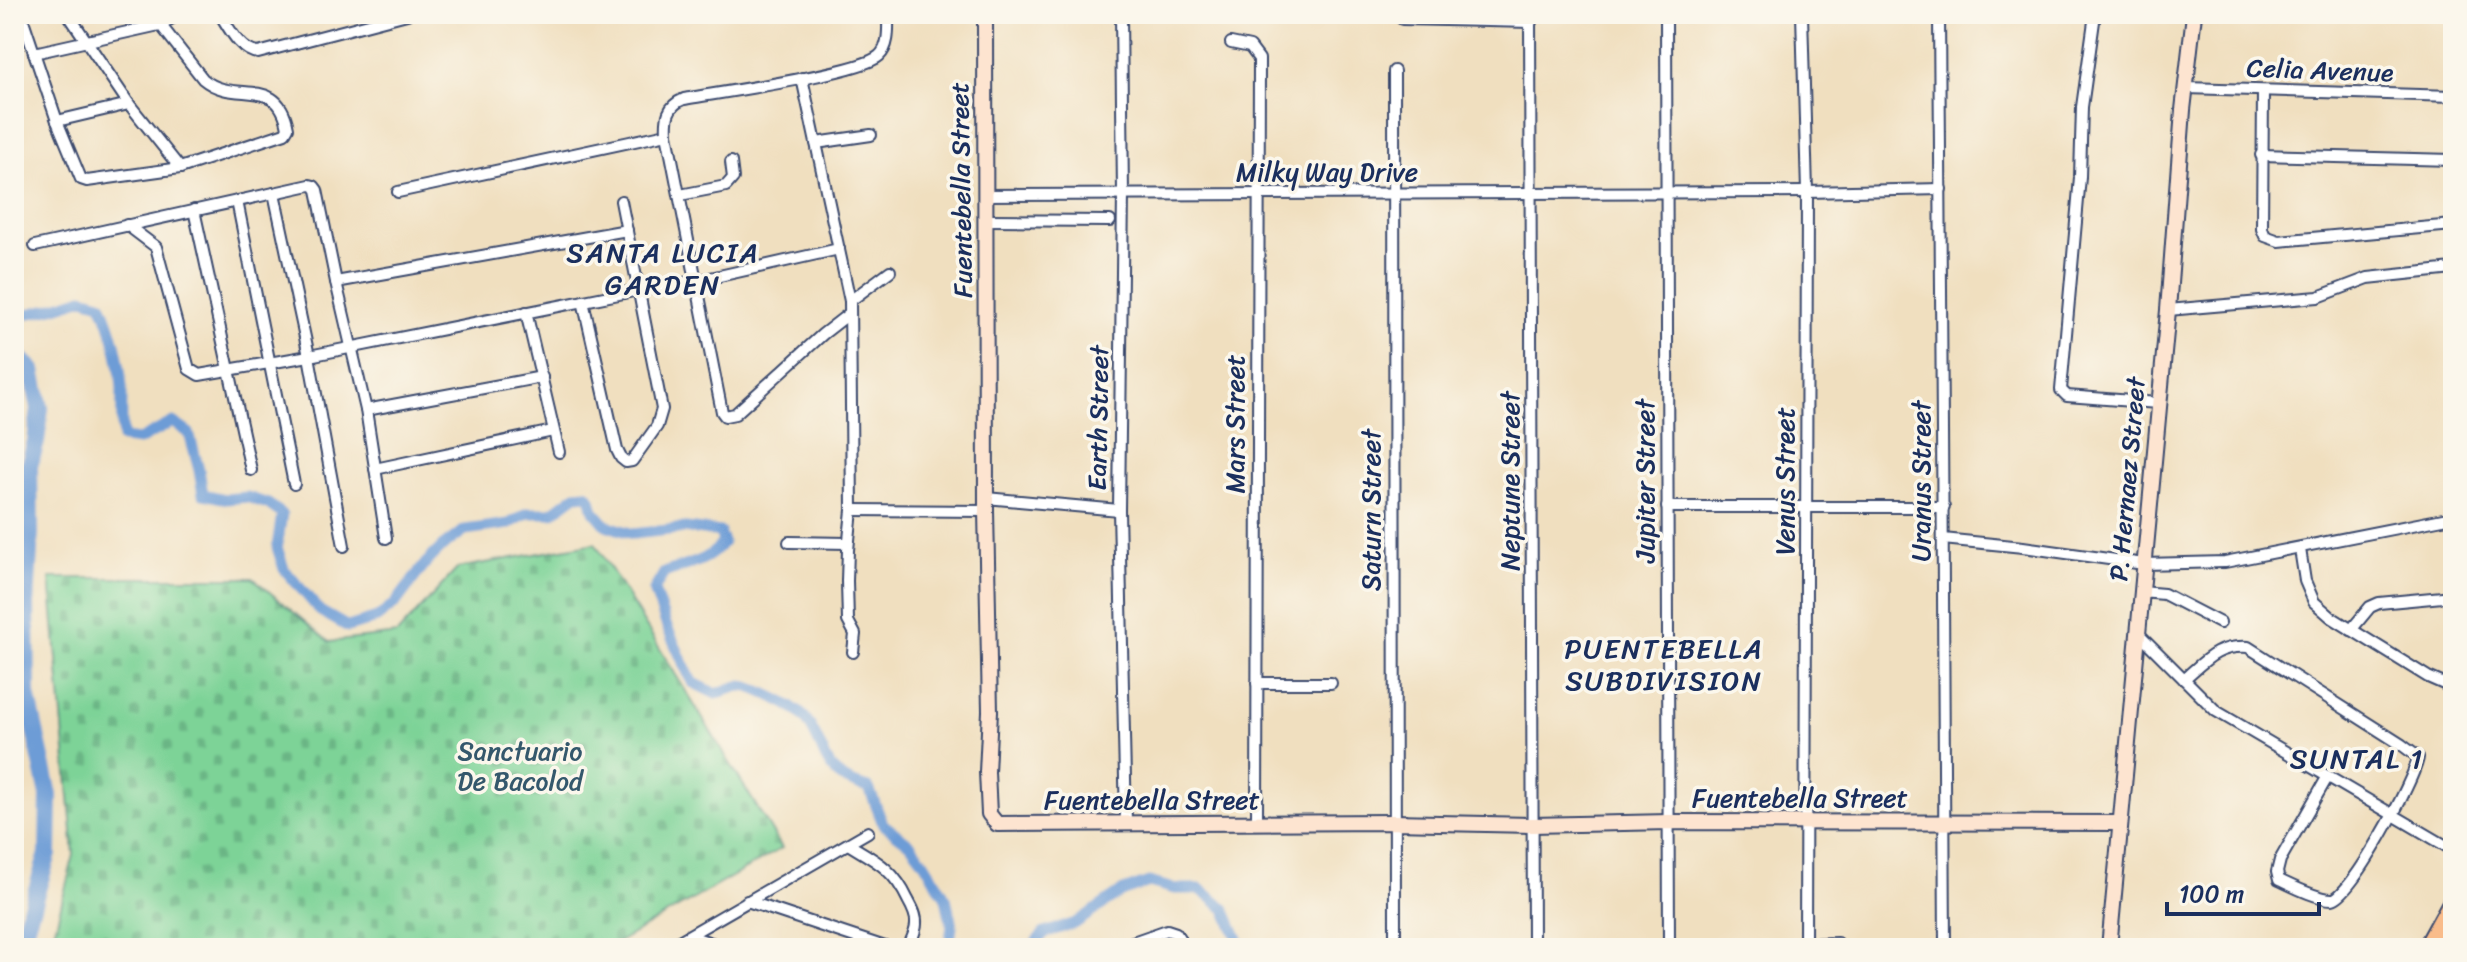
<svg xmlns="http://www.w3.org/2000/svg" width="2467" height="962" font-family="Sriracha,sans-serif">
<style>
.cemetery{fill:url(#cemetery-stones);stroke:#4c817a;stroke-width:2}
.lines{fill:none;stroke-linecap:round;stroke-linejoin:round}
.canal{stroke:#6d9cd6;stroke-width:11}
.river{stroke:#6d9cd6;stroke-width:18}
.street-casing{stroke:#3b496d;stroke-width:14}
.secondary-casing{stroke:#3b496d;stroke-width:18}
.primary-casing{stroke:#3b496d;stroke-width:20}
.street{stroke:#fff;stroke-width:10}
.secondary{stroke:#fde4d0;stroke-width:14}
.primary{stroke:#f9bc8a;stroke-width:16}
.labels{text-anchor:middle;stroke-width:7;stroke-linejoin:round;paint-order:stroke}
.street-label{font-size:26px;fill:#1b2f5e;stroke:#fbf7ec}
.park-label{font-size:26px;fill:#34586c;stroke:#fbf7ec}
.neighbourhood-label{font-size:28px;letter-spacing:2px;fill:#1b2f5e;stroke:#fbf7ec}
</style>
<defs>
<pattern id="cemetery-stones" width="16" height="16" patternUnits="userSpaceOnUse" patternTransform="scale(2)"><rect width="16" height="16" fill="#7dd397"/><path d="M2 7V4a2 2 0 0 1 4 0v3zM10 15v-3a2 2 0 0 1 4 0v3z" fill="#6bb585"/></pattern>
</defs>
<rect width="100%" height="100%" fill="#fbf7ec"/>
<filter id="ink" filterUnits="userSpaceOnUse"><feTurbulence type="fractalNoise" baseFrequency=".0125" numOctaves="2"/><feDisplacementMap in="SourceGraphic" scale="16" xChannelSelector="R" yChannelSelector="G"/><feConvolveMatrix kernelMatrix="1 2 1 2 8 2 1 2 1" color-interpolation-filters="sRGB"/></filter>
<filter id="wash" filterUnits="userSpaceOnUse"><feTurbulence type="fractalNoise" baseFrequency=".006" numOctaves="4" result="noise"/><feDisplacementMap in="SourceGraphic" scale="32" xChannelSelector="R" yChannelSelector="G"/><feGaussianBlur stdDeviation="1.8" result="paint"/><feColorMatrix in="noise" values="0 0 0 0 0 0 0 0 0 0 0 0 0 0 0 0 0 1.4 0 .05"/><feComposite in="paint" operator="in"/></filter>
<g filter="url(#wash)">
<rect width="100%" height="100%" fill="#f0dfbf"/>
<path class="cemetery" d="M595 543 782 848 608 948H353L349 943 340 948H50L74 855 50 578H253L329 642 397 634 458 568Z"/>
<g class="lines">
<g class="canal">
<path d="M14 317 53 308 83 298 101 303C112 328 120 360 122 388 122 405 121 421 123 438L139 440 173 422 189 433 199 470 203 494 226 499 247 497 268 504 282 514 277 547 284 569 320 611 348 627 377 618 395 604 425 564 443 546 465 530 509 524 528 513H552L576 495 586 494 591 499 594 511 606 525 633 534 686 528 720 532 723 542C708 563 687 564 664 573L654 590 667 627 692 682 716 694C723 692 732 687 740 686 753 685 798 708 806 719 830 754 819 776 869 788L883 824 911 845 924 862 946 898 952 926 949 948"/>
<path d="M1032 948 1044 933 1076 923 1121 892 1149 882 1174 889H1200L1225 909 1242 948"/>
</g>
<path class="river" d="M14 353 32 370 40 408 36 442 29 466 30 532 26 603 27 694 49 795 48 854 19 948"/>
</g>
</g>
<g filter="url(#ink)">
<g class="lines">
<defs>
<g id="street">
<path d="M21 14 57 121 81 179 87 181 180 168 285 133 288 128C278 73 235 106 203 79L152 14"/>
<path d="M68 14 129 104 180 168"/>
<path d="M220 14C229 28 240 51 258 53L407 14"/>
<path d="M1121 14 1123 194 1119 510 1126 823"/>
<path d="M1530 14 1533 948"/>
<path d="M1666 14 1669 948"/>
<path d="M1802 14 1807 192 1805 948"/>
<path d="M1939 14C1943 325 1942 637 1945 948"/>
<path d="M2095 14 2082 107 2080 177 2061 390 2067 396 2158 403"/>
<path d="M1402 19 1531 22"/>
<path d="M1231 43 1250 47 1259 59 1257 823"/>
<path d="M34 53 159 25 180 14"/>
<path d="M1394 71 1395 948"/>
<path d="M802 78 850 301 852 510 848 550 847 581 848 621 855 634 853 652"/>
<path d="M2186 88 2453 96"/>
<path d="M2263 91 2262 229 2265 236 2279 241 2453 225"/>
<path d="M57 121 129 104"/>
<path d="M816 143 871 135"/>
<path d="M2261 155 2453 160"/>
<path d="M398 192 667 134"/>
<path d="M274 193 309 356 344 546"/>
<path d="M680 195 726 186 733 178 731 162"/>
<path d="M986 195 1807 192 1941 189"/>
<path d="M237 201 294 484"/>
<path d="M194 210 251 470"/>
<path d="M986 220 1110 221"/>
<path d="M127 225 156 247 189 369 199 375 309 356 639 290 697 281 839 249"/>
<path d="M35 246 310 185 314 186 317 190 336 282 366 410 386 538"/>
<path d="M336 282 627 230"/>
<path d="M583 301 617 450 621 458 626 462 632 461 657 426 662 409 621 201"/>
<path d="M850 301 890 271"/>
<path d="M2168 310 2318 297 2368 278 2453 269"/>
<path d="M526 312 559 452"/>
<path d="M850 313 823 334 735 414 725 416 722 412 667 134C666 118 667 106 684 99 717 93 860 73 879 56 890 46 888 27 888 14"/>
<path d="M366 410 542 377"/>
<path d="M375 469 553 431"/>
<path d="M986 498 1119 510"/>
<path d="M1667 507H1944"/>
<path d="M852 510 986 511"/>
<path d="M1943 539 2023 547 2144 564 2225 562 2453 517"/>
<path d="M789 542 848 543"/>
<path d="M2300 549 2305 581 2314 602 2331 617 2428 677 2453 688"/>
<path d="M2141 592 2164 594 2220 623"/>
<path d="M2351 630 2370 607 2379 603 2453 596"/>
<path d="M2137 632 2216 711 2453 850"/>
<path d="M2184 679C2206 660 2217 645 2248 647L2402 745 2418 757C2416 778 2350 899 2332 899 2317 899 2292 886 2279 880L2277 872 2280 860 2328 776"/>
<path d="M1257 683H1331"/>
<path d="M848 844C876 861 893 868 908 900 912 907 917 916 916 924 916 932 911 940 908 948"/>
<path d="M747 901 888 948"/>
<path d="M690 936 726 948"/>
<path d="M1805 944 1837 943"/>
<path d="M667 948 868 832"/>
<path d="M1105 948 1127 944 1167 930 1176 933 1185 948"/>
</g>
<g id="secondary">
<path d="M985 14 986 511 990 711 987 772 989 814 997 824 1393 822 1532 825 1669 822 2120 823"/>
<path d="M2109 948 2168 310 2183 110 2194 14"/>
</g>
<path id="primary" d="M2426 948 2453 899"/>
</defs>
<use href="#street" class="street-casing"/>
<use href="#secondary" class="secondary-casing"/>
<use href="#primary" class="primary-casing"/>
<use href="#street" class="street"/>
<use href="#secondary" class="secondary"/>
<use href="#primary" class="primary"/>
</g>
</g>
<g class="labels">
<g class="street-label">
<text transform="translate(2320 70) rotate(2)" y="9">Celia Avenue</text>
<text x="1327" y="181">Milky Way Drive</text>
<text transform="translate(961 190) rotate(-91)" y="9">Fuentebella Street</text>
<text transform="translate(1098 418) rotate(-89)" y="9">Earth Street</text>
<text transform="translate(1235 424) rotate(-90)" y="9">Mars Street</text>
<text transform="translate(2127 479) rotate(-85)" y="9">P. Hernaez Street</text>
<text transform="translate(1510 481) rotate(-90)" y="9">Neptune Street</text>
<text transform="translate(1645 481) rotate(-90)" y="9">Jupiter Street</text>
<text transform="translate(1785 481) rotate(-90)" y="9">Venus Street</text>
<text transform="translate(1921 481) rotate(-90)" y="9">Uranus Street</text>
<text transform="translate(1371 510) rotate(-90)" y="9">Saturn Street</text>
<text x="1800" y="807">Fuentebella Street</text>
<text x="1152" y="809">Fuentebella Street</text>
</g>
<g class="park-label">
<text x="520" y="760">Sanctuario<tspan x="520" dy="30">De Bacolod</tspan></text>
</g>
<g class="neighbourhood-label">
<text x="663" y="262">SANTA LUCIA<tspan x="663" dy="32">GARDEN</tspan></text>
<text x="1664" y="658">PUENTEBELLA<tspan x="1664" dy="32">SUBDIVISION</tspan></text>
<text x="2357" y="768">SUNTAL 1</text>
</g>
</g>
<rect width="2467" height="962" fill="none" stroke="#fbf7ec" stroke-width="48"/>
<path d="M2167 902v12h152v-12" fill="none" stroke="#1b2f5e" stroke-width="4"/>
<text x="2179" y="902" font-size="24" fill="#1b2f5e" stroke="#fbf7ec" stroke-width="6" paint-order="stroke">100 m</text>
</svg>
